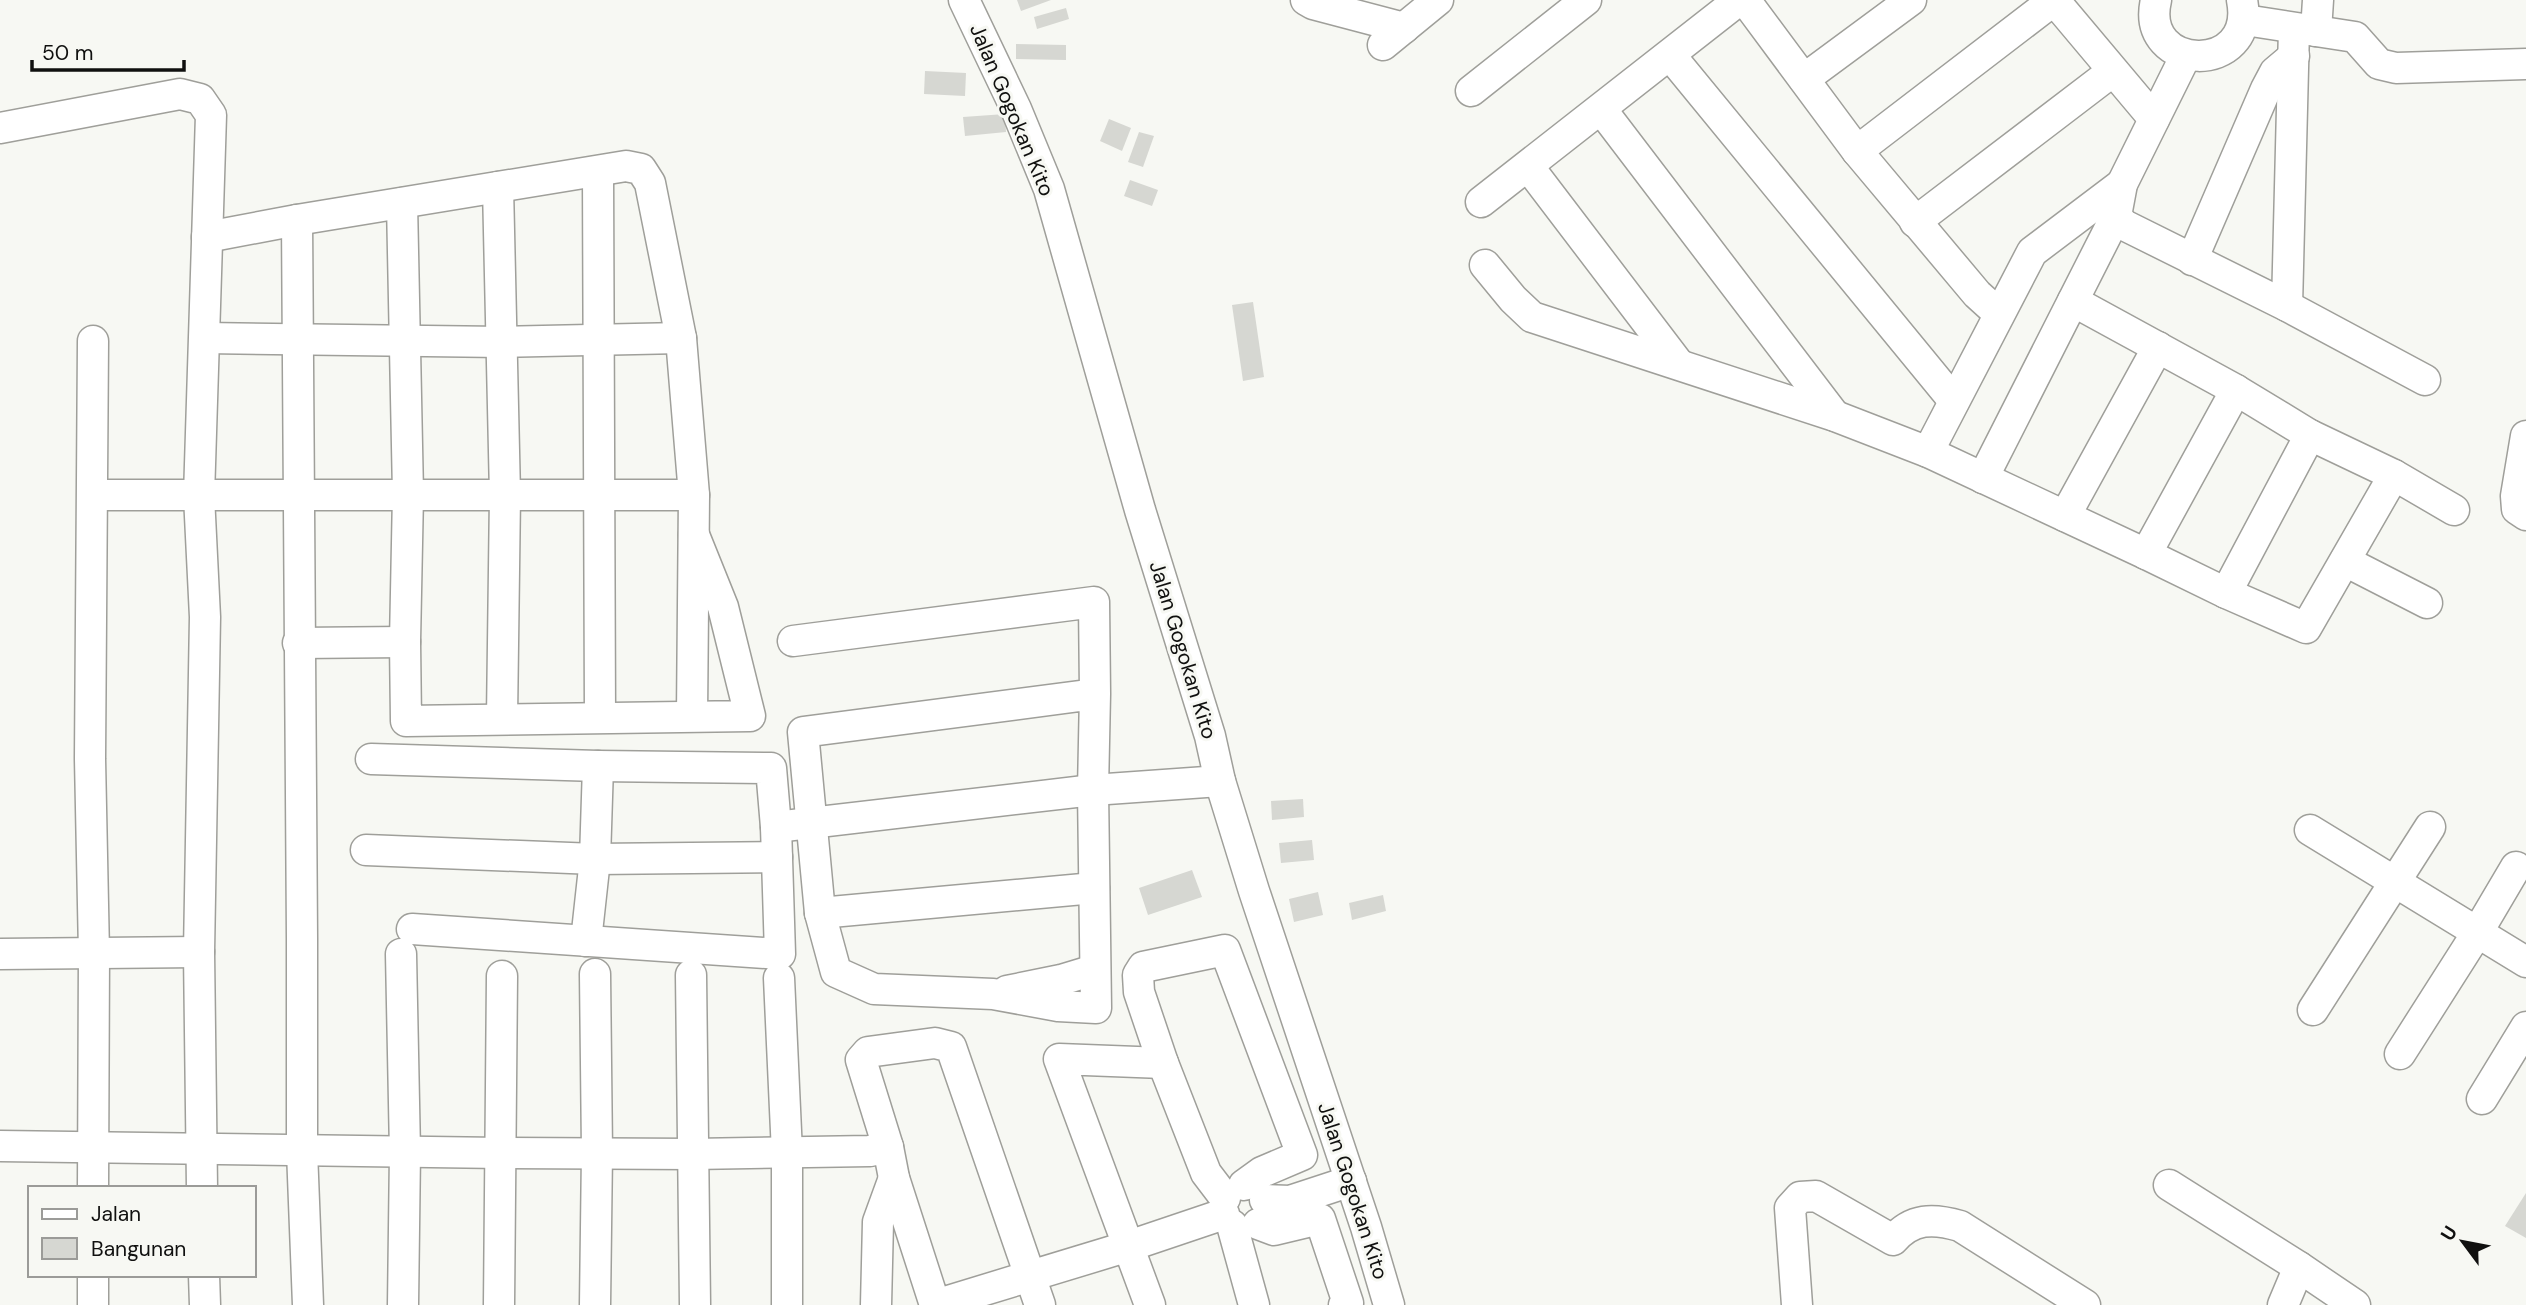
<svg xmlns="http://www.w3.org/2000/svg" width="2526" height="1305" font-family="'DM Sans',sans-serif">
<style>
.building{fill:#d6d7d2}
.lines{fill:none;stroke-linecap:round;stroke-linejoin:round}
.minor-casing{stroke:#9f9f9a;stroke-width:33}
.minor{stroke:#fff;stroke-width:30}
.labels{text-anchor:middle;stroke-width:6;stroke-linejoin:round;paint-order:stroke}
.street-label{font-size:21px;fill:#10100f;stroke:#f7f8f3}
</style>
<rect width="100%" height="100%" fill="#f7f8f3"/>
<g class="building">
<path d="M1017 0H1051L1021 11Z"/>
<path d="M1066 8 1069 19 1037 29 1034 17Z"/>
<path d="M1016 44 1066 45V60L1016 59Z"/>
<path d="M925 71 966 73 965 96 924 94Z"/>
<path d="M1005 114 1006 132 965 136 963 117Z"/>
<path d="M1109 119 1131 128 1122 151 1100 141Z"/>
<path d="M1139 132 1154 136 1143 167 1128 162Z"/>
<path d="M1130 180 1158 190 1152 206 1124 196Z"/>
<path d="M1253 302 1264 377 1243 381 1232 305Z"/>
<path d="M1303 799 1304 817 1272 820 1271 801Z"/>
<path d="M1312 840 1314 860 1281 863 1279 843Z"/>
<path d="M1192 870 1202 897 1148 915 1139 888Z"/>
<path d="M1318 892 1323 915 1294 922 1289 899Z"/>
<path d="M1383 895 1386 911 1352 920 1349 903Z"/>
<path d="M2526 1193V1238L2505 1226Z"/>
</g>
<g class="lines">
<defs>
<g id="minor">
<path d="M964 0 1016 109 1049 189 1140 510 1210 736 1220 781 1254 891 1366 1227 1389 1305"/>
<path d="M1306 0 1313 4 1404 28"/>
<path d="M1745 0 1857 151 1977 294 1999 314"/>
<path d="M2054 0 2154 119"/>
<path d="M2156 0C2139 73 2257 76 2242 0"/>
<path d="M2245 20 2355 37 2379 64 2396 68 2526 64"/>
<path d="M2316 31 2318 0"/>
<path d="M1383 45 1438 0"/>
<path d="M1670 55 1954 401"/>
<path d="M2186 55 2122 184 2116 216 2124 225 2287 306 2425 380"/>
<path d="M1804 79 1911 0"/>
<path d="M1471 91 1586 0"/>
<path d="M1601 109 1835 416"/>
<path d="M0 128 180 94 200 99 211 115 199 496 205 617 199 952 202 1188"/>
<path d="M1857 151 2054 0"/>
<path d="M1528 166 1678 363"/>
<path d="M598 172 600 717"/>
<path d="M498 187 505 495 502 718"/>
<path d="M1481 202 1739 0"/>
<path d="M402 203 408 494 405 642 406 721 750 716 723 607 694 535"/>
<path d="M297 220 302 938V1151L308 1305"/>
<path d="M1915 222 2113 71"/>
<path d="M207 237 297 220 626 166 641 169 650 183 681 338 694 495 692 716"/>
<path d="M2192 260 2266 89 2275 72 2294 56"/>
<path d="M1485 265 1513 299 1532 317 1835 416 1928 452 2146 554 2226 593 2306 628 2394 475"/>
<path d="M2073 301 2236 390 2310 435 2394 475 2454 510"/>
<path d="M2287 306 2294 29"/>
<path d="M205 338 502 342 681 338"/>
<path d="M2526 436 2516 496 2517 509 2526 515"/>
<path d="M1928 452 2032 252 2122 184"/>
<path d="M1983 478 2116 216"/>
<path d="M93 495H694"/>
<path d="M2065 516 2158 347"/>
<path d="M2146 554 2236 390"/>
<path d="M2345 561 2427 603"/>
<path d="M2226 593 2310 435"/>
<path d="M793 641 1094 602 1095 694 803 732 820 913 836 972 874 989 993 994 1058 1006 1096 1008 1093 790 1095 694"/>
<path d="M298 643 405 642"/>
<path d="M371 759 598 766 771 768 776 827 1093 790 1220 781"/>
<path d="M2310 830 2526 962"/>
<path d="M366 850 595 859 777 857"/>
<path d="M820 913 1094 888"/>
<path d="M412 929 780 954 776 827"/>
<path d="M586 941 595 859 598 766"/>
<path d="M0 954 199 952"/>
<path d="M401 954 405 1152 403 1305"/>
<path d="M691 975 695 1305"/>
<path d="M779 978 787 1153V1305"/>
<path d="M1007 991 1061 980 1094 970"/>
<path d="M2313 1010 2430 827"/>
<path d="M2400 1054 2477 933 2516 867"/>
<path d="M2482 1099 2526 1027"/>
<path d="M0 1146 501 1153 693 1154 870 1151 888 1147 894 1178 935 1305 1129 1246 1224 1214"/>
<path d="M888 1147 861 1060 868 1052 935 1043 951 1047 1040 1305"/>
<path d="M2169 1185 2299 1267 2355 1305"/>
<path d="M93 1188 94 953 90 759 93 341"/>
<path d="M1225 1198 1206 1173 1163 1063 1139 992 1138 975 1143 967 1225 950 1302 1155 1262 1172 1244 1185"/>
<path d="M1265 1200 1290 1201 1351 1181"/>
<path d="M1258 1224 1274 1230 1320 1219 1348 1303 1344 1305"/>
<path d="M1232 1225 1254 1305"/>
<path d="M204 1275 205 1305"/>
<path d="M93 1305V1275"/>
<path d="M499 1305 502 976"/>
<path d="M595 1305 597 1152 595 974"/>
<path d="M876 1305 878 1222 894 1178"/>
<path d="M1150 1305 1059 1059 1163 1063"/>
<path d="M1797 1305 1790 1208 1800 1197 1816 1196 1893 1240C1912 1218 1933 1218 1960 1226L2085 1305"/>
<path d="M2283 1305 2299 1267"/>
</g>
</defs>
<use href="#minor" class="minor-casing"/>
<use href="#minor" class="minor"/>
</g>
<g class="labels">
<g class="street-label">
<text transform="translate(1012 110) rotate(67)" y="7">Jalan Gogokan Kito</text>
<text transform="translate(1183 650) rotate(73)" y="7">Jalan Gogokan Kito</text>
<text transform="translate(1353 1191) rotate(72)" y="7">Jalan Gogokan Kito</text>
</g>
</g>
<rect x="28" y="1186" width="228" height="91" fill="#f7f8f3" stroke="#9b9b98" stroke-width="2"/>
<rect x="42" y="1209" width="35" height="10" fill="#ffffff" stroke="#9b9b98" stroke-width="2"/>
<text x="91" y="1221" font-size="21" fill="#10100f">Jalan</text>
<rect x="42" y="1238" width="35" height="21" fill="#d6d7d2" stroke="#9b9b98" stroke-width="2"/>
<text x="91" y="1256" font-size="21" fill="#10100f">Bangunan</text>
<g transform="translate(2463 1242) rotate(302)" stroke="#f7f8f3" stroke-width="5" paint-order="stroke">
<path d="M0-5L12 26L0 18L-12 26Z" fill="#10100f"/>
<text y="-10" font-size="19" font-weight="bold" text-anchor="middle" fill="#10100f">U</text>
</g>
<path d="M32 60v10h152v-10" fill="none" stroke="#10100f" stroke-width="3.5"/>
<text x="42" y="60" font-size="21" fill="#10100f" stroke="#f7f8f3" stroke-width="5" paint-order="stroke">50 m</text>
</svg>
